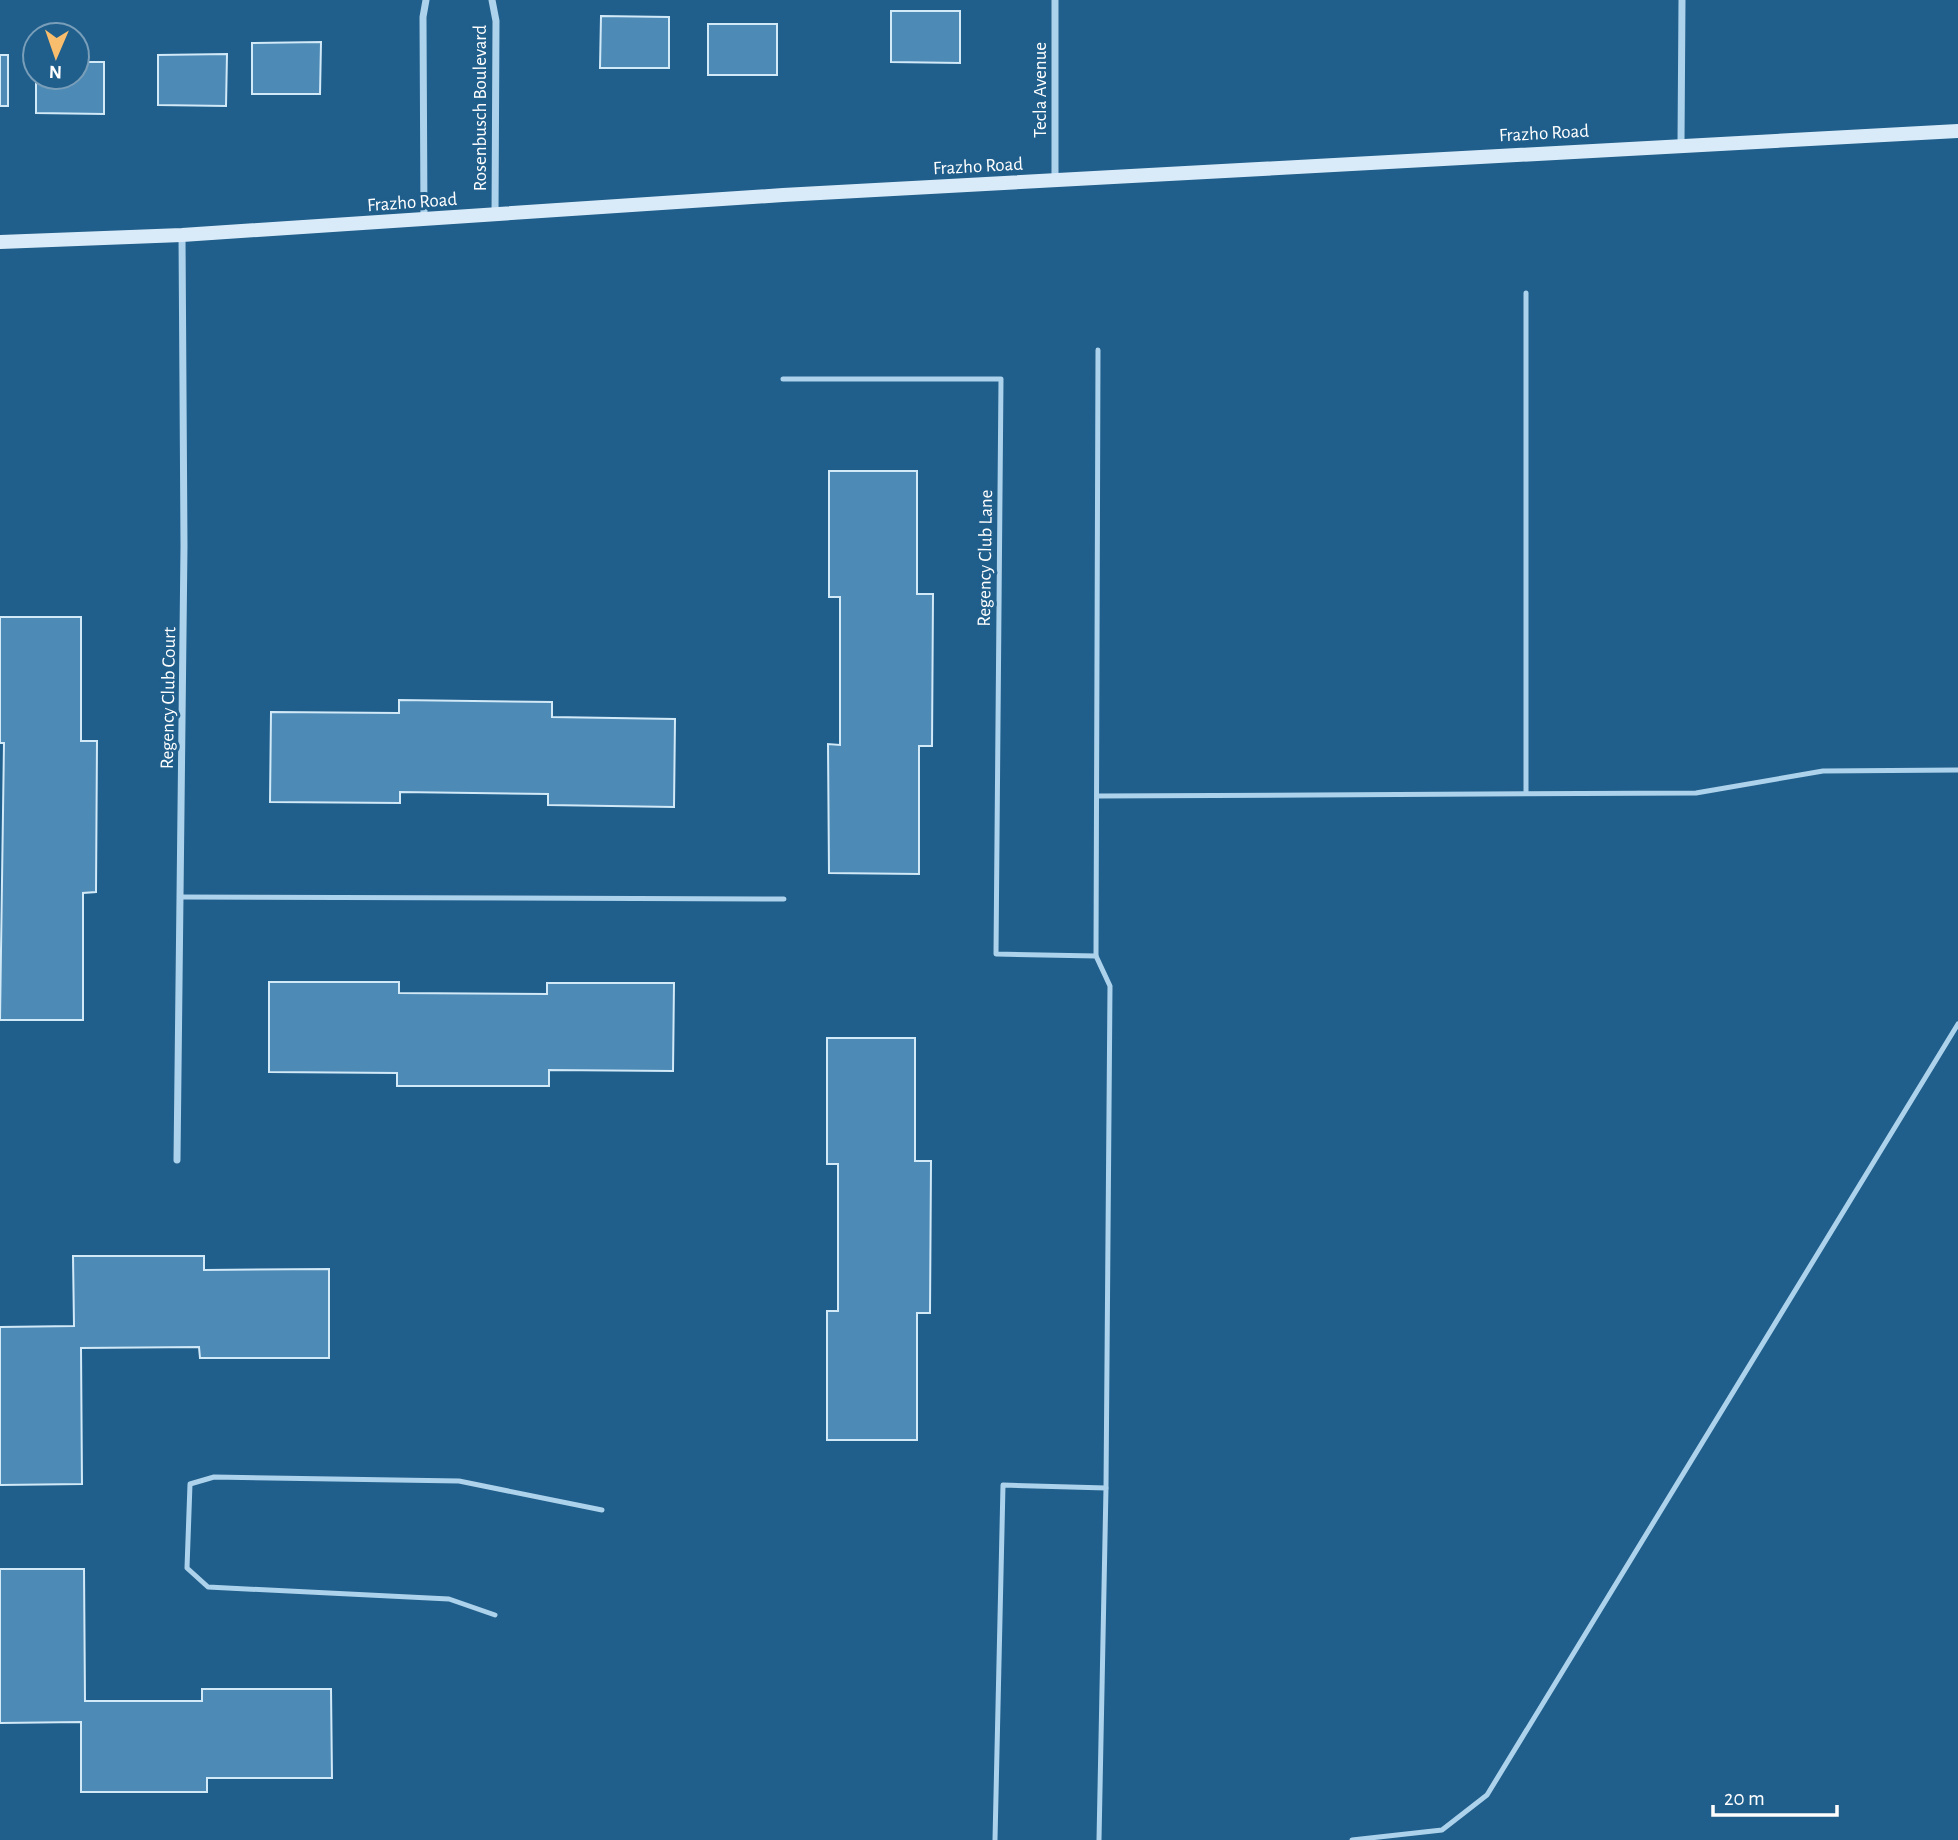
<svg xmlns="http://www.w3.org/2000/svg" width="1958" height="1840" font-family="'Alegreya Sans',sans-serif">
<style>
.building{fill:#4d8ab5;stroke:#d2e9f8;stroke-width:2}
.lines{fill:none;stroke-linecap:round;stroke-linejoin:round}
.lane{stroke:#add2eb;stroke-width:5}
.street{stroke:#add2eb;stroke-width:7}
.secondary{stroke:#d9ebf9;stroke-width:14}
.labels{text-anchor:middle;stroke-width:6;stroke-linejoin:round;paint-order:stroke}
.street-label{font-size:19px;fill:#fff;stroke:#205e8b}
</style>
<rect width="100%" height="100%" fill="#205e8b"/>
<g class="building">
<path d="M891 11H960V63L891 62Z"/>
<path d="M601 16 669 17V68H600Z"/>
<rect x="708" y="24" width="69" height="51"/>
<path d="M321 42 320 94H252V43Z"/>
<path d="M227 54 226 106 158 105V55Z"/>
<rect x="0" y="55" width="8" height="51"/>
<path d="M77 62H104V114L36 113V77H77Z"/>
<path d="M829 471H917V594H933L932 746H919V874L829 873 828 744 840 745V597H829Z"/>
<path d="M0 617H81V741H97L96 892 83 893V1020H0L4 743H0Z"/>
<path d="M399 700 552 702V717L675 719 674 807 548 805V794L400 792V803L270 802 271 712 399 713Z"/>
<path d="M269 982H399V993L547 994V983H674L673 1071 549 1070V1086H397V1073L269 1072Z"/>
<path d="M827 1038H915V1161H931L930 1313H917V1440H827V1311H838V1164H827Z"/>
<path d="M73 1256H204V1270L329 1269V1358H200L199 1347 81 1348 82 1484 0 1485V1327L74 1326Z"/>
<path d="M0 1569H84L85 1701H202V1689H331L332 1778H207V1792H81V1722L0 1723Z"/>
</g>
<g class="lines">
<g class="lane">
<path d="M1526 293V793"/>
<path d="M783 379H1001L996 954 1096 956 1110 986 1106 1488 1099 1840"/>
<path d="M1098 796 1696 793 1823 771 1958 770"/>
<path d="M181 897 784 899"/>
<path d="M1096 956 1098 350"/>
<path d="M495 1615 449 1599 208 1587 187 1568 190 1484 214 1477 459 1481 602 1510"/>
<path d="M995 1840 1003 1485 1106 1488"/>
<path d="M1352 1840 1442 1830 1487 1795 1958 1024"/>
</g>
<g class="street">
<path d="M492 0 496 21 495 215"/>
<path d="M1681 143 1682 0"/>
<path d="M1055 180V0"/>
<path d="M424 219 423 17 426 0"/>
<path d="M177 1160 184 546 182 235"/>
</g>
<path class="secondary" d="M0 242 182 235 783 195 1958 131"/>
</g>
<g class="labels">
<g class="street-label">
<text transform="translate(1039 90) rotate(-90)" y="7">Tecla Avenue</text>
<text transform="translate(479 108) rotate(-90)" y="7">Rosenbusch Boulevard</text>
<text transform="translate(1544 132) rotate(-3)" y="7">Frazho Road</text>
<text transform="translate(978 165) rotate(-3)" y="7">Frazho Road</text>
<text transform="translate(412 201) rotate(-4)" y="7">Frazho Road</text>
<text transform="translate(984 558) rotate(-89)" y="7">Regency Club Lane</text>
<text transform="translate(167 698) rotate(-89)" y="7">Regency Club Court</text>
</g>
</g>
<g transform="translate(56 56) rotate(182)"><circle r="33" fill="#205e8b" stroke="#799eb9" stroke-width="2"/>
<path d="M0-5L12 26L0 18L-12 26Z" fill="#f9bd6e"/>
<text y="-10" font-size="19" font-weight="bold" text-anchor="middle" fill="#ffffff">N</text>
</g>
<path d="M1713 1805v10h124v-10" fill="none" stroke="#ffffff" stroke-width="3.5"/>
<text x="1724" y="1805" font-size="21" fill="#ffffff" stroke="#205e8b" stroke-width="5" paint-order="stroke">20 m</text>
</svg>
